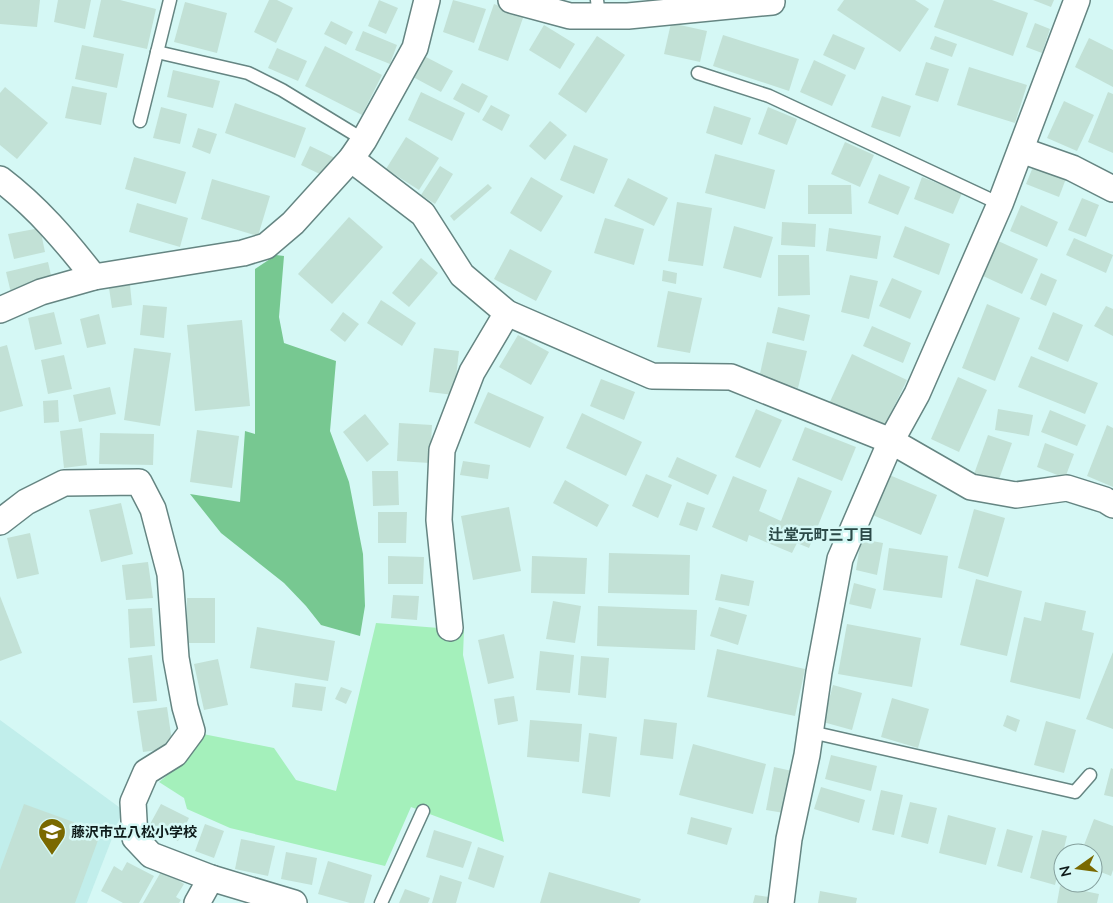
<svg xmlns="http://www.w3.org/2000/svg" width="1113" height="903" font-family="Lato,'Noto Sans JP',sans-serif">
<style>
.built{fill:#c1eeeb}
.green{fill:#a4f0bb}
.forest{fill:#77c891}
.building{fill:#c2e1d6}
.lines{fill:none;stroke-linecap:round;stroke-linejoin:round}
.lane-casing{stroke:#658582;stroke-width:15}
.street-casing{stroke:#658582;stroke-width:28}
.lane{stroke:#fff;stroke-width:12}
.street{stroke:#fff;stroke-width:25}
.labels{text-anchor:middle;stroke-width:5;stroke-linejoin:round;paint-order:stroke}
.poi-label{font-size:14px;font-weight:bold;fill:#0e1b1a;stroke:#d5f8f5;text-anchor:start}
.neighbourhood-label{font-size:15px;font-weight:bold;fill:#2b4947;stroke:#d5f8f5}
</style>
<rect width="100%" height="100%" fill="#d5f8f5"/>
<path class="built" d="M0 720 123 810 87 903H0Z"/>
<path class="green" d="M376 623 464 630 463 655 504 842 411 807 385 866 230 828 187 809 184 798 159 782 180 765 203 734 274 748 296 780 336 791Z"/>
<path class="forest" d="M276 255 284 256 279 317 284 343 336 361 330 431 349 482 363 554 365 606 360 636 321 625 306 606 284 583 221 533 190 494 240 502 245 431 255 434V269Z"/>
<g class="building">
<path d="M0 0H40L37 27 0 24Z"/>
<path d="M58 0H91L85 29 54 22Z"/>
<path d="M101 0H120L156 9 147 49 93 37Z"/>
<path d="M269 0H277L293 8 276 43 254 32Z"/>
<path d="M379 0 398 8 386 34 368 26Z"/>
<path d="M453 0 486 9 474 43 443 32Z"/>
<path d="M844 0H915L929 9 900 52 837 10Z"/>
<path d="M944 0H992L1028 13 1013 56 934 27Z"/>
<path d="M1033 0H1054L1051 7Z"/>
<path d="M185 2 227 13 217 53 174 42Z"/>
<path d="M494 4 524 15 508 61 478 50Z"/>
<path d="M331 21 353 32 346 45 324 34Z"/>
<path d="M671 23 707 31 700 62 664 54Z"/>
<path d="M1035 23 1050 29 1042 53 1026 47Z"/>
<path d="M544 25 575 44 560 69 529 50Z"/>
<path d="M363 31 397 45 390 64 355 50Z"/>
<path d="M833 34 865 48 855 70 823 55Z"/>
<path d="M723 35 799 59 789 91 713 66Z"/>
<path d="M597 36 625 55 586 113 558 94Z"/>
<path d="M935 36 957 44 952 57 930 49Z"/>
<path d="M1089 38 1113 50V87L1075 67Z"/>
<path d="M82 45 124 54 117 88 75 79Z"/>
<path d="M325 46 382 75 362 115 305 86Z"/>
<path d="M277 48 307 61 298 81 268 68Z"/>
<path d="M424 56 453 71 441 92 413 77Z"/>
<path d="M814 60 846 75 832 106 800 92Z"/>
<path d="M926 62 949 69 938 102 915 95Z"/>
<path d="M969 67 1027 85 1015 123 957 105Z"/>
<path d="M173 70 220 81 213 108 167 97Z"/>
<path d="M462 83 488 96 479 113 453 99Z"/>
<path d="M72 86 107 93 101 125 65 118Z"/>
<path d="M5 87 48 123 17 159 0 145V93Z"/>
<path d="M421 92 465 113 452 141 408 120Z"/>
<path d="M1108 92 1113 94V153L1088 142Z"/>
<path d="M882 96 911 106 900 137 871 127Z"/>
<path d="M1064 101 1094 115 1077 151 1047 138Z"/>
<path d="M235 103 306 128 295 158 225 133Z"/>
<path d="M491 105 510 115 502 131 482 120Z"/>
<path d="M714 106 751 118 742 145 706 133Z"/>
<path d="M161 107 187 114 180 144 153 138Z"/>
<path d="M768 107 797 119 787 145 758 134Z"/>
<path d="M550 121 567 135 545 160 529 146Z"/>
<path d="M198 128 217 134 210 154 192 147Z"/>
<path d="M406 137 439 158 419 190 386 169Z"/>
<path d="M845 142 874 155 860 187 831 174Z"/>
<path d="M574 145 608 159 594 194 560 180Z"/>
<path d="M310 146 335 158 326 177 301 165Z"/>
<path d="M715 154 775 170 765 209 705 193Z"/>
<path d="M134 157 186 172 176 204 125 189Z"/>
<path d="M1035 162 1067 176 1059 197 1026 184Z"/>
<path d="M440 166 453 174 435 204 421 195Z"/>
<path d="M879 174 910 187 898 215 868 203Z"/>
<path d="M531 177 563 196 541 232 510 213Z"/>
<path d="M922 177 962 193 953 214 914 199Z"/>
<path d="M628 178 668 198 654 226 614 206Z"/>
<path d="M212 179 270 196 258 236 201 219Z"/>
<path d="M488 184 492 188 454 221 450 216Z"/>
<path d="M808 185H851L852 214H808Z"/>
<path d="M1082 198 1099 205 1086 237 1068 230Z"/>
<path d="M677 202 712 208 703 266 668 261Z"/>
<path d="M137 203 188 218 180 247 129 232Z"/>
<path d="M1021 205 1058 222 1047 247 1010 231Z"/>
<path d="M349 217 383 247 332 304 298 274Z"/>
<path d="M605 218 644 229 634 265 594 253Z"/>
<path d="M782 222 816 224 815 247 781 245Z"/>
<path d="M734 226 773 237 761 278 723 268Z"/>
<path d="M905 226 950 244 939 275 893 257Z"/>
<path d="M40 228 45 252 14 259 8 234Z"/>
<path d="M829 228 881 236 877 259 826 251Z"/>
<path d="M1074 238 1113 255 1106 273 1066 255Z"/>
<path d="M996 240 1038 259 1022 294 981 275Z"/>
<path d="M510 249 552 271 536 301 494 279Z"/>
<path d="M778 255H809L810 295 778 296Z"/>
<path d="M421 258 438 273 409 307 392 293Z"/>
<path d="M48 262 53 284 11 293 6 272Z"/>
<path d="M663 270 677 273 676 284 662 281Z"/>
<path d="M1041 273 1057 280 1046 306 1030 299Z"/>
<path d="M850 275 878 281 869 319 841 312Z"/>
<path d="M892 278 922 291 910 319 879 306Z"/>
<path d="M130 285 132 305 112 308 109 288Z"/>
<path d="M668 291 702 298 690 353 657 347Z"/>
<path d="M381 300 416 323 402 346 367 323Z"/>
<path d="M987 304 1020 318 995 381 962 368Z"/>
<path d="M143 305 167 307 164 338 140 335Z"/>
<path d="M1106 306 1113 309V336L1094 326Z"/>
<path d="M778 307 810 315 804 341 772 333Z"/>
<path d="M54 312 62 344 35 350 28 318Z"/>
<path d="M343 312 359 324 345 342 330 330Z"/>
<path d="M1053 312 1083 325 1068 362 1038 349Z"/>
<path d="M99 314 106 344 87 348 80 319Z"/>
<path d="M242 320 250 406 195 411 187 325Z"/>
<path d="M872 326 911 343 903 363 863 346Z"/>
<path d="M518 335 549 352 531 385 499 367Z"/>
<path d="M767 342 807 351 798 388 759 378Z"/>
<path d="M7 345 23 406 0 412V347Z"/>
<path d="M134 348 171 353 160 426 124 420Z"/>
<path d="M434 348 459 351 454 395 429 392Z"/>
<path d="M852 354 907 380 882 431 828 406Z"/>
<path d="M64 355 72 389 48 394 41 360Z"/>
<path d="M1031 356 1098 383 1085 414 1018 387Z"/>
<path d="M958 377 987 390 959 452 931 439Z"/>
<path d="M601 379 635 392 624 420 590 406Z"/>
<path d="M110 387 116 414 79 422 73 395Z"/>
<path d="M488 392 544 417 530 448 474 423Z"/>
<path d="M58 400 59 422 44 423 43 401Z"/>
<path d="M756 409 782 420 760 468 735 457Z"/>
<path d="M998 409 1033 415 1029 436 995 430Z"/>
<path d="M1050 410 1086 425 1077 446 1041 432Z"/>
<path d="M582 413 642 442 626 476 566 448Z"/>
<path d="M365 414 389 444 367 462 343 432Z"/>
<path d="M399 423 432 425 430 463 397 461Z"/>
<path d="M1107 425 1113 428V487L1087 476Z"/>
<path d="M805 427 856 447 842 481 792 460Z"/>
<path d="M82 428 87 465 64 468 60 431Z"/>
<path d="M197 430 239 436 232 488 190 482Z"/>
<path d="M100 433 154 434 153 465 99 464Z"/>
<path d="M988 435 1012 443 998 482 974 474Z"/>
<path d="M1045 443 1074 454 1065 478 1037 467Z"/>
<path d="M677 457 717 475 708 495 668 477Z"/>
<path d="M463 461 490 465 488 479 460 475Z"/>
<path d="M372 471H398L399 505 373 506Z"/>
<path d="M646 474 672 485 658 518 632 506Z"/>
<path d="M887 474 937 495 921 535 870 514Z"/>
<path d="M733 476 767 490 759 511 781 521 798 477 832 491 809 548 797 543 792 553 749 535 747 542 712 527Z"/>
<path d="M565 480 609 505 597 527 553 503Z"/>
<path d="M687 502 705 508 697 531 679 525Z"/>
<path d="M121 503 133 554 101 562 89 510Z"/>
<path d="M509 507 521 571 473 580 461 516Z"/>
<path d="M974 509 1005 518 988 577 958 568Z"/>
<path d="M378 512H407L406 543H378Z"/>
<path d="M30 533 39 574 17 579 7 538Z"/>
<path d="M861 539 883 543 877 575 856 570Z"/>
<path d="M889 548 948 556 942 598 883 590Z"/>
<path d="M609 553 690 555 689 595 608 593Z"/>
<path d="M388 556 424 557 423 584H388Z"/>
<path d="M532 556 587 558 585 594 531 593Z"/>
<path d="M148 562 153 598 126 600 122 565Z"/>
<path d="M721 574 754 581 749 606 715 600Z"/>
<path d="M976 579 1022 591 1007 656 960 645Z"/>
<path d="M854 583 876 589 871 609 849 604Z"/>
<path d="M393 595 419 596 417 620 391 618Z"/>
<path d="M0 596 22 653 0 661Z"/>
<rect x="187" y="598" width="28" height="45"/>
<path d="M553 601 581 606 575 643 546 639Z"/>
<path d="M1045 602 1086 611 1082 630 1094 633 1080 699 1010 682 1024 617 1041 621Z"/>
<path d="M598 606 697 610 695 650 597 646Z"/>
<path d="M719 607 747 615 738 645 710 636Z"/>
<path d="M152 608 155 646 130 648 128 609Z"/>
<path d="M847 624 921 638 912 687 838 674Z"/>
<path d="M257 627 335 641 328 681 250 668Z"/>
<path d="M504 634 514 678 488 684 478 640Z"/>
<path d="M717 649 805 669 795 716 707 697Z"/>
<path d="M540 651 574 655 570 693 536 690Z"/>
<path d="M1113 652V729L1086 719Z"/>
<path d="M152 655 157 701 133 703 128 658Z"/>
<path d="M581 656 609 658 606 698 578 695Z"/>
<path d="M218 659 228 705 204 710 194 664Z"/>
<path d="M295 683 326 687 322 711 292 707Z"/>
<path d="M833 685 862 693 852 730 823 722Z"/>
<path d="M341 687 352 691 346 704 335 699Z"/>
<path d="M514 696 518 721 498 725 494 699Z"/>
<path d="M892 698 929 709 918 748 881 737Z"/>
<path d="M167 707 173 748 143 752 137 711Z"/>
<path d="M1007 715 1020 720 1016 732 1003 726Z"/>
<path d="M644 719 677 723 673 759 640 755Z"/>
<path d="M530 720 582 724 579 762 527 757Z"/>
<path d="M1046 721 1076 730 1064 773 1034 765Z"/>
<path d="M589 733 617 737 610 797 582 793Z"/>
<path d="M693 744 766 764 753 814 679 795Z"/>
<path d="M831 755 877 766 871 791 825 779Z"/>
<path d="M774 767 792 771 784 813 766 810Z"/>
<path d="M1111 768 1113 769V797L1104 795Z"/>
<path d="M821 787 865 800 859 823 814 809Z"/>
<path d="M881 790 903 795 894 835 872 830Z"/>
<path d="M910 802 937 808 928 844 901 837Z"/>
<path d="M24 804 101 832 75 903H0V870Z"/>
<path d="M161 804 189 818 178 841 149 826Z"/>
<path d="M948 815 996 828 986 865 939 853Z"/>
<path d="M691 817 732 828 727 845 687 834Z"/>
<path d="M1094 819 1113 826V870L1111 876 1093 869V853H1081Z"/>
<path d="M205 824 224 831 214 858 195 851Z"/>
<path d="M1007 829 1033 836 1022 873 997 866Z"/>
<path d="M434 830 472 842 463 868 426 857Z"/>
<path d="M1042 830 1067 836 1055 885 1030 878Z"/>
<path d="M241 839 275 846 268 876 235 869Z"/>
<path d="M478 847 504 856 494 888 468 879Z"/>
<path d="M286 852 317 858 312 885 281 879Z"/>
<path d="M328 861 372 875 364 903H350L318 894Z"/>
<path d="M127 862 154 876 139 903H123L101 891 114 866 122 871Z"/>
<path d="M162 870 184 884 176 897 181 900 179 903H143Z"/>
<path d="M549 872 641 899 639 903H540Z"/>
<path d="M440 875 462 882 456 903H432Z"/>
<path d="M1060 886 1099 894 1097 903H1057Z"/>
<path d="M405 889 430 898 428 903H399Z"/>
<path d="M820 891 857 898 856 903H818Z"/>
<path d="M755 895 769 897 768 903H753Z"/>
</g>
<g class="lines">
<defs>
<g id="lane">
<path d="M597 0 599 16"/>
<path d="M157 52 248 73 282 90 364 140"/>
<path d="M698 73 769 96 1000 204"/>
<path d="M140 121 170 0"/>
<path d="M811 732 1075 792 1090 775"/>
<path d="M381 903 423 811"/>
</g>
<g id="street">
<path d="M511 0 570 16H628L772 2"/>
<path d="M1021 150 1072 168 1113 189"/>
<path d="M351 159 423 214 462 275 507 313 652 376 731 377 891 441 971 487 1016 495 1067 488 1105 500 1113 505"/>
<path d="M0 179C37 207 65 240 94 277"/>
<path d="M0 310 41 292 94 277 243 253 266 246 293 223 351 159 364 140 415 48 427 0"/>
<path d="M0 522 26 502 64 483 139 482 153 509 170 574 176 658 185 707 192 731 175 754 146 772 133 802 135 838 151 855 211 878 294 903"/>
<path d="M450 628 439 520 442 450 472 372 507 313"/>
<path d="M197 903 211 878"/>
<path d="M781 903 789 839 807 755 819 672 840 559 891 441 917 394 1000 204 1077 0"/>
</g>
</defs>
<use href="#lane" class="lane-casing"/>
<use href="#street" class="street-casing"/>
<use href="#lane" class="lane"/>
<use href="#street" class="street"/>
</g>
<defs>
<symbol id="school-pin" viewBox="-11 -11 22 30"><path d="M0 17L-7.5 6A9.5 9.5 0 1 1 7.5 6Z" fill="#7a6900" stroke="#d5f8f5"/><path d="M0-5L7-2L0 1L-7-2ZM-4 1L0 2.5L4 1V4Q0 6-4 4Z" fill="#fff"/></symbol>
</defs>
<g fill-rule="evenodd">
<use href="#school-pin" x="36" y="816" width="32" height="43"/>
</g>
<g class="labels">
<g class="poi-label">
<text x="71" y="837">藤沢市立八松小学校</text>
</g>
<g class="neighbourhood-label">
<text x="821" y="540">辻堂元町三丁目</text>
</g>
</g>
<g transform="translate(1078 868) rotate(256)"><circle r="24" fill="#d5f8f5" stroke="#85a09d"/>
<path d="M0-4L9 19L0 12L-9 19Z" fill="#7a6900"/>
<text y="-8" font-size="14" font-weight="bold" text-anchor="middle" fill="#0e1b1a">N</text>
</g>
</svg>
